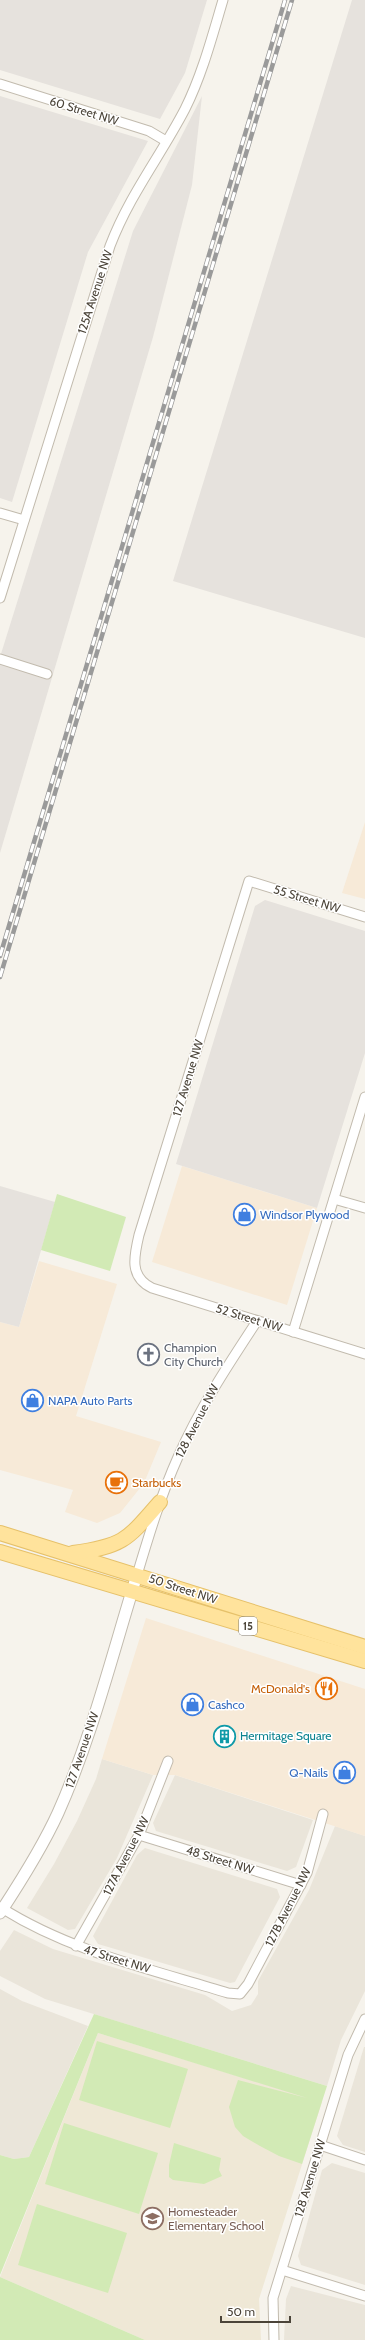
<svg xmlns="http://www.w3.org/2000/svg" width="365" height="2340" font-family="Cabin,sans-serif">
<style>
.residential{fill:#eae5da}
.commercial{fill:#f7ead8}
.industrial{fill:#e6e2dd}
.education{fill:#efe8d6}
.green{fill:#d2eab5}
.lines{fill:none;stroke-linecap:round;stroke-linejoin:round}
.minor-casing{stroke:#c2bbae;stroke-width:11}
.tertiary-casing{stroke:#c2bbae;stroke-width:13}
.primary-casing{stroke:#e6c16a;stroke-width:16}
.minor{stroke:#fff;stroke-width:9}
.tertiary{stroke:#fff;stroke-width:11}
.primary{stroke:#ffe39c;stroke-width:14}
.rail-casing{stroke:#9a9a9a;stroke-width:4.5}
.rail{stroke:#fff;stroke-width:3;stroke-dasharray:9;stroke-linecap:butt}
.labels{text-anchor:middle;stroke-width:3;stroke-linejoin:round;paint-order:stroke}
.shield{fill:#fff;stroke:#817c74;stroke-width:1}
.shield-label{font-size:11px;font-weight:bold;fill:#4b4439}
.street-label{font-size:12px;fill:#4b4439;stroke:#fff}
.shop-label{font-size:12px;fill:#366cbe;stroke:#fff;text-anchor:start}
.worship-label{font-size:12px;fill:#5b616d;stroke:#fff;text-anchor:start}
.food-label{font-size:12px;fill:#c56008;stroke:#fff;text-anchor:start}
.culture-label{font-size:12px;fill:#0d838f;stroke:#fff;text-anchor:start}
.education-label{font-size:12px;fill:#785e54;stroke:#fff;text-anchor:start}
</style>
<rect width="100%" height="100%" fill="#f6f3ec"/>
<g class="residential">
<path d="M102 1759 153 1775 117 1858 75 1929 68 1930 27 1908 54 1864 77 1821 96 1779Z"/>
<path d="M175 1775 313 1820 296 1867 287 1871 156 1831 153 1823Z"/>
<path d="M335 1826 365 1836V1991L341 2040 327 2086 45 1999 0 1976V1951L14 1930 53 1949 205 1995 232 2011 251 2005 258 1994V1981L309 1890Z"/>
<path d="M145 1848 277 1889 280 1897 235 1982 230 1983 98 1944 93 1936 137 1855Z"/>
<path d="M0 1989 22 2001 88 2026 29 2157 14 2159 0 2155Z"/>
<path d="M364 2047H365V2152L343 2145 337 2136Z"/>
<path d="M332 2163 365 2173V2285L301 2265 298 2256 322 2170Z"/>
<path d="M291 2286 365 2305V2340H284L286 2299Z"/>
</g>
<g class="commercial">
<path d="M365 822V899L342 893Z"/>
<path d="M182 1166 317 1208 287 1305 152 1262Z"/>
<path d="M39 1261 117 1284 76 1416 161 1442 144 1483 120 1513 97 1523 65 1512 73 1490 0 1470V1322L19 1327Z"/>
<path d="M146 1618 365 1689V1836L175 1775H153L102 1759Z"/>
</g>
<g class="industrial">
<path d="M0 0H207L185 73 160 119 0 70Z"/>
<path d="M352 0H365V638L173 581Z"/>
<path d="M0 96 148 141 88 252 12 502 0 498Z"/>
<path d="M202 96 192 185 153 337 0 853V657L133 231Z"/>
<path d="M265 900 365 931V1053L317 1208 176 1164 255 906Z"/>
<path d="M0 1186 55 1202 19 1327 0 1322Z"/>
</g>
<path class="education" d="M98 2033 322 2102 259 2299 261 2340H145L0 2277Z"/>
<g class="green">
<path d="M57 1194 126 1217 110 1271 41 1250Z"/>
<path d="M94 2014 327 2086 302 2164 279 2156 260 2146 243 2136 235 2127 229 2107 238 2080 307 2098 98 2033 0 2275V2155L14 2159 29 2157Z"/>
<path d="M97 2041 188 2069 170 2128 79 2100Z"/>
<path d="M64 2123 158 2153 139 2214 45 2184Z"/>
<path d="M174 2143 221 2158 219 2170 222 2176 204 2184 173 2180 169 2177V2165Z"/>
<path d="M37 2204 127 2233 108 2293 18 2265Z"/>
<path d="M0 2277 145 2340H0Z"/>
</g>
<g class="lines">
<defs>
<g id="minor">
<path d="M0 84 149 131 166 141"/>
<path d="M0 513 24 520"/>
<path d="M0 598 110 246C130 194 160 157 185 109 202 75 212 37 223 0"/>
<path d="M0 659 47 674"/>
<path d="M365 917 249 881 139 1235C134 1256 129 1277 152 1288L365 1354"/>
<path d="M334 1199 365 1208"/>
<path d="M293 1332 365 1097"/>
<path d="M137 1575C149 1535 161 1495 178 1457 199 1409 228 1365 257 1321"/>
<path d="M139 1835 301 1885"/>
<path d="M0 1907C69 1951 150 1969 228 1993L240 1994 248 1984 307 1873 323 1814"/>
<path d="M76 1946 139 1835 168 1761"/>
<path d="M320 2145 365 2160"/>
<path d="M282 2270 365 2296"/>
<path d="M274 2340 273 2298 348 2055 365 2019"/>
</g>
<path id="tertiary" d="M0 1913C21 1881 42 1848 58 1813 92 1737 112 1655 137 1575"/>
<g id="primary">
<path d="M0 1533 365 1647"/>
<path d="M0 1552 365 1661"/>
<path d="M73 1553C124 1546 127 1540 160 1502"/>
</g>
</defs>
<use href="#minor" class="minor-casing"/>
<use href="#tertiary" class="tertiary-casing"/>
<use href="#primary" class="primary-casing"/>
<use href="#minor" class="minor"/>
<use href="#tertiary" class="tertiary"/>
<use href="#primary" class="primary"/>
<defs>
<g id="rail">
<path d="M0 956 285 0"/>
<path d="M0 977 292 0"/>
</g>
</defs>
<use href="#rail" class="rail-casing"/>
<use href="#rail" class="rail"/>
</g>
<defs>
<symbol id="shop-ring" viewBox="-11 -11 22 22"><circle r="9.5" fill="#fff" stroke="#3f7fe0" stroke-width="1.5"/><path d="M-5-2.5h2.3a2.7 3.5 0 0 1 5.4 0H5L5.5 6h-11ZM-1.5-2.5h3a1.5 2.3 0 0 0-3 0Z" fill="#3f7fe0"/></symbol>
<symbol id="church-ring" viewBox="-11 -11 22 22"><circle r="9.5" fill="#fff" stroke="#6b7280" stroke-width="1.5"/><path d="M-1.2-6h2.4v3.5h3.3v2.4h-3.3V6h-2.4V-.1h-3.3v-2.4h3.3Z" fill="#6b7280"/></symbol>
<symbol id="cafe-ring" viewBox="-11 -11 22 22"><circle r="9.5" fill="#fff" stroke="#e8710a" stroke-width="1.5"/><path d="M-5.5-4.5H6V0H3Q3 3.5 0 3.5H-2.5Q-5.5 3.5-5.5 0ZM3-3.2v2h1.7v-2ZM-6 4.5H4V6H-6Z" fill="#e8710a"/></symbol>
<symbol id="restaurant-ring" viewBox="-11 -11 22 22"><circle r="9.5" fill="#fff" stroke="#e8710a" stroke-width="1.5"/><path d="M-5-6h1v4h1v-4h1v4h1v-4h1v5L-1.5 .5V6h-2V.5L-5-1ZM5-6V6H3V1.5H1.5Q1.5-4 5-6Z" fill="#e8710a"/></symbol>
<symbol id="building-ring" viewBox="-11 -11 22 22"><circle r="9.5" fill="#fff" stroke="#0f9aa8" stroke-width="1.5"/><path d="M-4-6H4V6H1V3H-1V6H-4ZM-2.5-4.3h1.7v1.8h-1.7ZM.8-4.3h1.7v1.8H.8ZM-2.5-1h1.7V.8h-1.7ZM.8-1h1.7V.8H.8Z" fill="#0f9aa8"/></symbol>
<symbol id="school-ring" viewBox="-11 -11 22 22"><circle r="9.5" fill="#fff" stroke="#8d6e63" stroke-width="1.5"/><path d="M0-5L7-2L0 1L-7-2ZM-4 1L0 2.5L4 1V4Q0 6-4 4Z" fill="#8d6e63"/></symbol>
</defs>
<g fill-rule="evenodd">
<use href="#shop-ring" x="232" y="1202" width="25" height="25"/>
<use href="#church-ring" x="136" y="1342" width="25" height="25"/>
<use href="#shop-ring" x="20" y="1388" width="25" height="25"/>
<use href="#cafe-ring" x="104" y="1470" width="25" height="25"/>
<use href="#restaurant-ring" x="314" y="1676" width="25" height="25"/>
<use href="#shop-ring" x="180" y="1692" width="25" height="25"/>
<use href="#building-ring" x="212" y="1724" width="25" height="25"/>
<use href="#shop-ring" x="332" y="1760" width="25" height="25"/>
<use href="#school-ring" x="140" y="2206" width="25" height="25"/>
</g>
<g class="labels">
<rect class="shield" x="239" y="1617" width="18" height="18" rx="3"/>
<g class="shield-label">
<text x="248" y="1630">15</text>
</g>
<g class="street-label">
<text transform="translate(84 111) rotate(17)" y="4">60 Street NW</text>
<text transform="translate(95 292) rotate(-72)" y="4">125A Avenue NW</text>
<text transform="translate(307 899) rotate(17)" y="4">55 Street NW</text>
<text transform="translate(188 1078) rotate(-73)" y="4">127 Avenue NW</text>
<text transform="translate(249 1318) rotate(17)" y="4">52 Street NW</text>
<text transform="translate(197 1421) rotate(-63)" y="4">128 Avenue NW</text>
<text transform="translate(183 1589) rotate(18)" y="4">50 Street NW</text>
<text transform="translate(82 1750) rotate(-71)" y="4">127 Avenue NW</text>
<text transform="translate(126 1856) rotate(-63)" y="4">127A Avenue NW</text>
<text transform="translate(220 1860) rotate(17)" y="4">48 Street NW</text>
<text transform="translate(288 1907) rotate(-63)" y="4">127B Avenue NW</text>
<text transform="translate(117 1959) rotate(17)" y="4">47 Street NW</text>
<text transform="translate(310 2178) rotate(-73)" y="4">128 Avenue NW</text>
</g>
<g class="shop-label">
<text x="260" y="1219">Windsor Plywood</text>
<text x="48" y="1405">NAPA Auto Parts</text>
<text x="208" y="1709">Cashco</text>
<text x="328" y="1777" text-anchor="end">Q-Nails</text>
</g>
<g class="worship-label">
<text x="164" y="1352">Champion<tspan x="164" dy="14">City Church</tspan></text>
</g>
<g class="food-label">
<text x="132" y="1487">Starbucks</text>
<text x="310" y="1693" text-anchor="end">McDonald's</text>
</g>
<g class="culture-label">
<text x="240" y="1740">Hermitage Square</text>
</g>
<g class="education-label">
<text x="168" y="2216">Homesteader<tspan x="168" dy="14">Elementary School</tspan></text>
</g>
</g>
<path d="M221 2316v6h69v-6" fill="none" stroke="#4b4439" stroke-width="2"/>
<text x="227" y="2316" font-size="12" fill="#4b4439" stroke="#ffffff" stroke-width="3" paint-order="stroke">50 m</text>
</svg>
